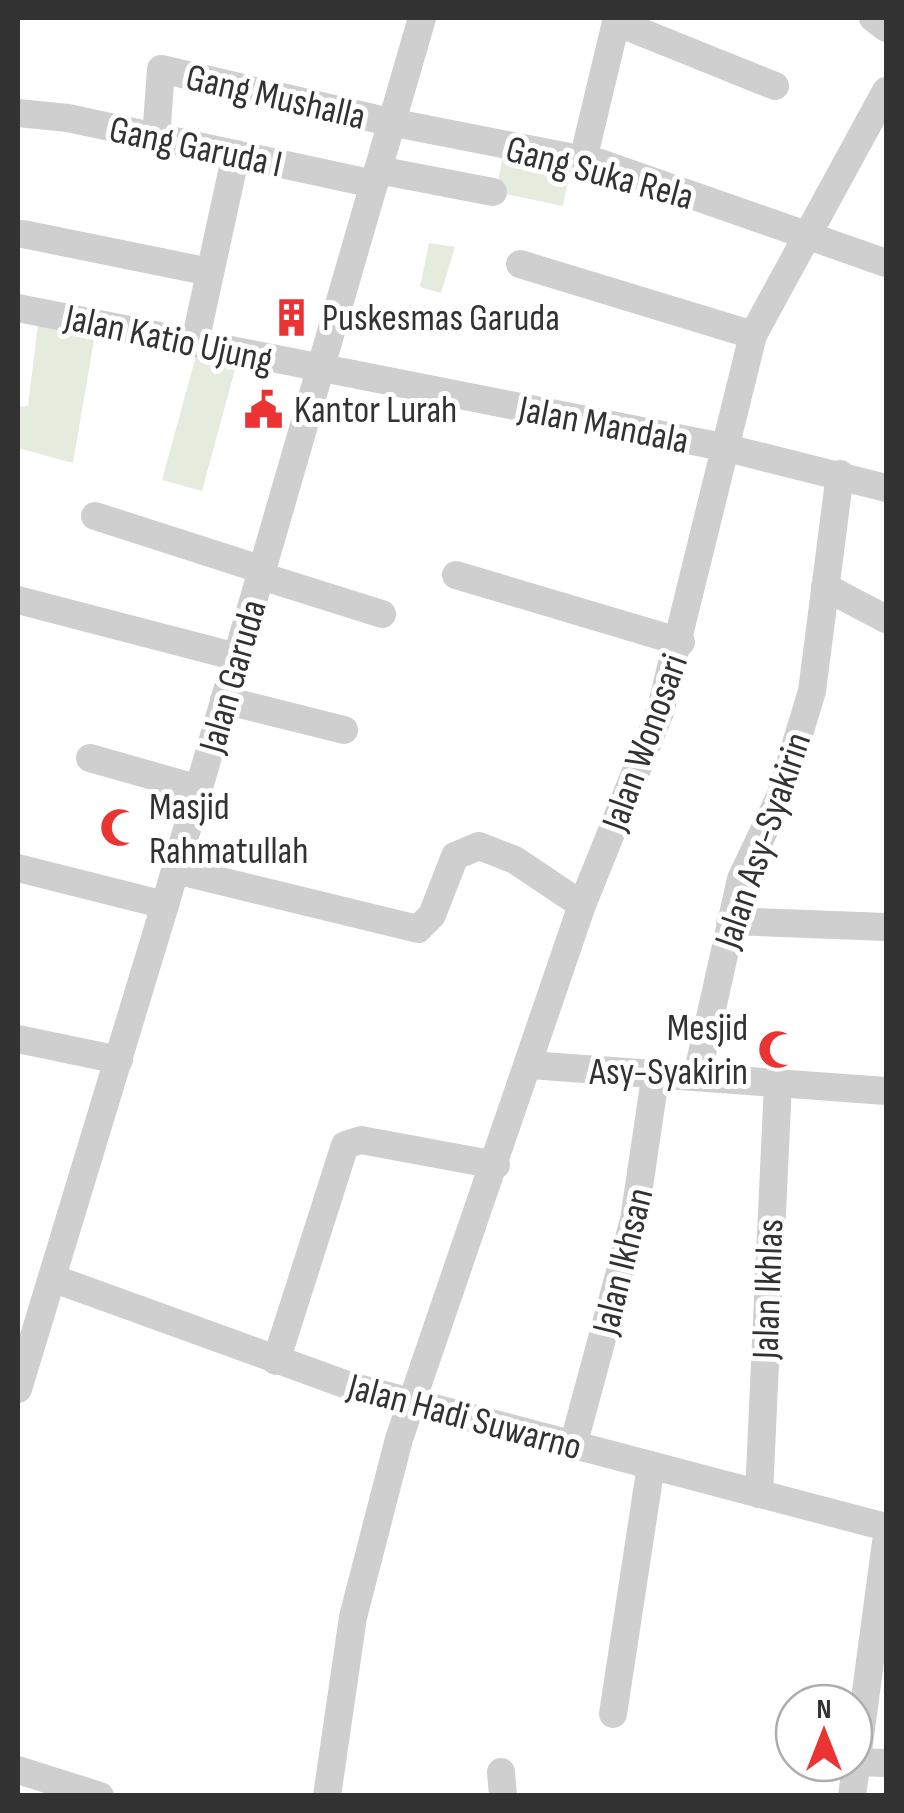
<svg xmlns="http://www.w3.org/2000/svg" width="904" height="1813" font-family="'Sofia Sans Condensed',sans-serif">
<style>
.green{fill:#e5ecde}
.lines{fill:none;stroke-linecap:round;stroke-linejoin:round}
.minor{stroke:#cfcfcf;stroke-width:28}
.labels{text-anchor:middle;stroke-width:10;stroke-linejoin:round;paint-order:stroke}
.street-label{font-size:38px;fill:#323232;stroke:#fff}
.poi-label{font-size:38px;fill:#323232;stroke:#fff;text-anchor:start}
</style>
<rect width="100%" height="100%" fill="#fff"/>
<g class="green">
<path d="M504 149 572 162 563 206 496 192Z"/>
<path d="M429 243 455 247 441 293 420 287Z"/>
<path d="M38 324 95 334 73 463 18 448V407L28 406Z"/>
<path d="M196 356 236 366 202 491 162 480Z"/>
</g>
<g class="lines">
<g class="minor">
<path d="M873 18 886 28"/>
<path d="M616 22 775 86"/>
<path d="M18 113 68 118 374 184"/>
<path d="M156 138 161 69 390 122 600 163 886 263"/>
<path d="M583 160 617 18"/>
<path d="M378 170 493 192"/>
<path d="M23 234 210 272"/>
<path d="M520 264 753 335"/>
<path d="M18 308 723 447 886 488"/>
<path d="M195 342 236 154"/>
<path d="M95 516 263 570"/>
<path d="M456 575 681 642"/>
<path d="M261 576 382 614"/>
<path d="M825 587 886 619"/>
<path d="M18 600 237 657"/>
<path d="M224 700 344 730"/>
<path d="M90 758 199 789"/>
<path d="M18 868 165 905"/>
<path d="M175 870 418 929 432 915 455 856 479 846 515 860 582 905"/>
<path d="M730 921 886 927"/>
<path d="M18 1039 119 1060"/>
<path d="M530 1065 886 1091"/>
<path d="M697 1076 741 879 780 797 812 691 840 474"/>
<path d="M52 1278 350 1386 886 1527"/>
<path d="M276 1361 345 1145 361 1140 496 1165"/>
<path d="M18 1389 165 905 422 18"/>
<path d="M573 1446 634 1220 656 1072"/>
<path d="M759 1494 778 1083"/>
<path d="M613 1714 651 1465"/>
<path d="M856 1762 886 1763"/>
<path d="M18 1770 100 1796"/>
<path d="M501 1772 503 1796"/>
<path d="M327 1796 353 1617 399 1439 582 905 660 712 753 335 886 91"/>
<path d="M852 1796 886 1542"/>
</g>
</g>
<defs>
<symbol id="building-bare" viewBox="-9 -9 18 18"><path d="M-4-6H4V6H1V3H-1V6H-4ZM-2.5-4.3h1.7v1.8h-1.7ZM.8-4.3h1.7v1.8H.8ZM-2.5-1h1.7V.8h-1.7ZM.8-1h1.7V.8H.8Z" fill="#eb3334" stroke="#fff" stroke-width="2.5" paint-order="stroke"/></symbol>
<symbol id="civic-bare" viewBox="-9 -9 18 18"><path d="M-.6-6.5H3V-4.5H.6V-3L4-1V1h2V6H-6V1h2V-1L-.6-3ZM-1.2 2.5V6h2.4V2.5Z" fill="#eb3334" stroke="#fff" stroke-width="2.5" paint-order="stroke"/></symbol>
<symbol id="mosque-bare" viewBox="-9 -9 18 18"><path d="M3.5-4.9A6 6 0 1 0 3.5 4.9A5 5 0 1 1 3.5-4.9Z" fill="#eb3334" stroke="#fff" stroke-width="2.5" paint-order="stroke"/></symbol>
</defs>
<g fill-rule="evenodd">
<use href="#building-bare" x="264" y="290" width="55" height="55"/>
<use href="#civic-bare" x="236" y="382" width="55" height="55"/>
<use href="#mosque-bare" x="92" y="800" width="55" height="55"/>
<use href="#mosque-bare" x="750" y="1022" width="55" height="55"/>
</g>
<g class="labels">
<g class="street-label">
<text transform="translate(276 96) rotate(13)" y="13">Gang Mushalla</text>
<text transform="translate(196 146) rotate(12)" y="13">Gang Garuda I</text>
<text transform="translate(600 172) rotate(15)" y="13">Gang Suka Rela</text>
<text transform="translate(169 338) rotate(12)" y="13">Jalan Katio Ujung</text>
<text transform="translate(604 424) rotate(11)" y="13">Jalan Mandala</text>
<text transform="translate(232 676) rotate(-74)" y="13">Jalan Garuda</text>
<text transform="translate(644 742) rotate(-70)" y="13">Jalan Wonosari</text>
<text transform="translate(762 840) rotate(-71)" y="13">Jalan Asy-Syakirin</text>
<text transform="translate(622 1261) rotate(-76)" y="13">Jalan Ikhsan</text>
<text transform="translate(767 1289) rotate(-88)" y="13">Jalan Ikhlas</text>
<text transform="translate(465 1416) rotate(15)" y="13">Jalan Hadi Suwarno</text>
</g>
<g class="poi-label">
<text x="322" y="330">Puskesmas Garuda</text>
<text x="294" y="422">Kantor Lurah</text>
<text x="149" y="819">Masjid<tspan x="149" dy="44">Rahmatullah</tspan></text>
<text x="748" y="1040" text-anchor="end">Mesjid<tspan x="748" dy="44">Asy-Syakirin</tspan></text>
</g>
</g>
<rect width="904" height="1813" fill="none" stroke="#323232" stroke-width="40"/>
<g transform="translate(824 1733)"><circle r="48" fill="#ffffff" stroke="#adadad" stroke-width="2.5"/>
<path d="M0-8L18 38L0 25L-18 38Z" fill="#eb3334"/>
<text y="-15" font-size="28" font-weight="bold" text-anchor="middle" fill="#323232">N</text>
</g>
</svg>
